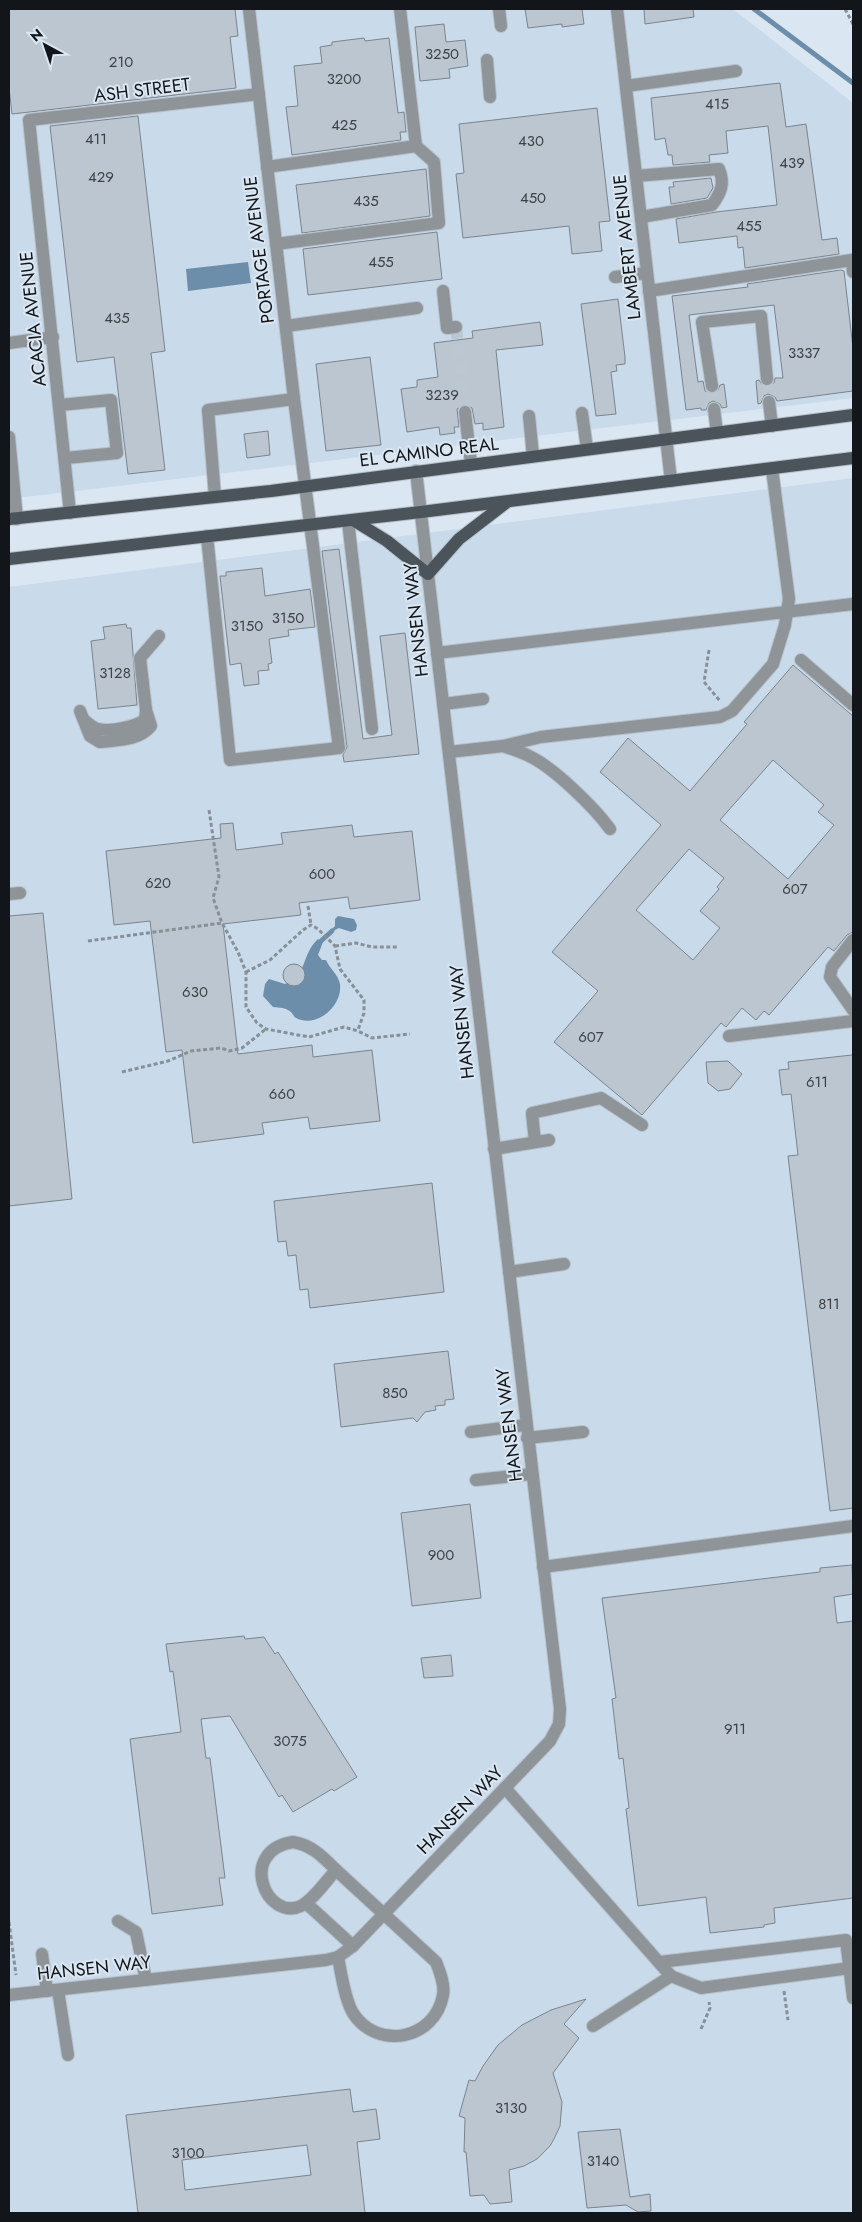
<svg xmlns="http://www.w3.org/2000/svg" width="862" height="2222" font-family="Jost,sans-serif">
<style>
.built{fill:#c9dbeb}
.water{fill:#6d8eaa}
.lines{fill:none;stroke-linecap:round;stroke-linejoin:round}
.stream{stroke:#6d8eaa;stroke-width:5}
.building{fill:#bbc6d1;stroke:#7a848e;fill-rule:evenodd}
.minor-tunnel{stroke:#bcc7d1;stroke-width:12;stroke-dasharray:12 6;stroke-linecap:butt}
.minor-casing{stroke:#b6c1ca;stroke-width:14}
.major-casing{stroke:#b6c1ca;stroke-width:14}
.path{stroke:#878f97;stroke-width:3;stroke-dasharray:4 2.5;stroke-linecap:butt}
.minor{stroke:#8f9499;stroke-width:12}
.major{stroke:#4b545b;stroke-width:12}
.labels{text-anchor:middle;stroke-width:4;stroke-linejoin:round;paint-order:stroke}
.number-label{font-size:15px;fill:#3c4248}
.street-label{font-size:18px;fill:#12161a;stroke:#dae6f1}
</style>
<rect width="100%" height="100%" fill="#dae6f1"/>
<g class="built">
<path d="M9 9H733L853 103V398L9 499Z"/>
<path d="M853 478V2213H9V587Z"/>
</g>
<g class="water">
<path d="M248 262 251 283 188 291 186 269Z"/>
<path d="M338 916 354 919 357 925 356 930 351 932 339 928 333 931 331 930 335 926V919Z"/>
<path d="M318 939 323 942 318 955 322 960H326C330 969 338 974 340 984 343 1005 317 1029 296 1018 294 1017 293 1014 291 1012 285 1007 280 1008 273 1007L263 996 265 984 269 979 285 984C309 972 301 955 318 939Z"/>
</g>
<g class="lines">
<g class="stream">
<path d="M754 9 853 83"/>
<path d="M321 941 332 931"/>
</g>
</g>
<g class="building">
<path d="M9 9H235L238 36 230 37 236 88 12 114 9 88Z"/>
<path d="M525 9H582L584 24 562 27V24L528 28Z"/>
<path d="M644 9H693L694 17 645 24Z"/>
<path d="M444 24 446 42 465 40 468 66 449 69 450 78 420 81 415 27Z"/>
<path d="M364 38 365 41 389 38 398 113 404 112 406 132H400L401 140 292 155 286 107 298 106 294 66 322 63 320 47 332 45V42Z"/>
<path d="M780 83 786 127 806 124 822 240 837 238 839 254 745 268 743 247 738 248 737 236 679 243 676 219 716 212 777 205 768 126 726 131 728 153 709 155 710 162 673 165 672 155H668L665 138 655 140 651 98Z"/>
<path d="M597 108 610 221 599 222 602 251 572 254 569 226 463 238 456 174 464 173 459 124Z"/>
<path d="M138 116 165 351 151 353 165 470 128 474 114 357 77 362 50 126Z"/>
<path d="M426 169 430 216 302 233 296 185Z"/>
<path d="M711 178 713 188 707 198 671 204 669 187H674L673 182Z"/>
<path d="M437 232 442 279 308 295 303 249Z"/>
<path d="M841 270 844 271 853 348V391L777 401 775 397 768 394 764 396 761 403 758 404 756 381 759 380 763 386 768 387 774 383 775 378H783L774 305 689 315 698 382 703 381 705 391 713 394 717 392 720 385 724 384 727 407 722 408 720 404 713 401 709 403 706 410H701V408L686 410 672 296 748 287 747 284Z"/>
<path d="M618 299 625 357V364L616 365 617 371 611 372 616 414 596 416 581 304Z"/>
<path d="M540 322 543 345 496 350 504 427 483 430V423L475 424 472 408 465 404 457 409 459 427H454L455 433 440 435 439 427 407 432 401 389 417 387V380L438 377 434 343 473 338 472 331Z"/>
<path d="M370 357 381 445 326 451 316 364Z"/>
<path d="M268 431 270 455 247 458 244 434Z"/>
<path d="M339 549 363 739 392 735 380 636 405 633 419 754 344 762 343 755 347 747 322 551Z"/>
<path d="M262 568 265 596 310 589 315 627 288 630 289 636 269 639 272 663 268 664 269 670 258 671 259 684 244 686 241 663 230 665 220 576H226V572Z"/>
<path d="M126 624 127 628H131L137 705 98 709 91 641 105 639 103 627Z"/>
<path d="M793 665 853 716V932L847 935 834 951 828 947 769 1015 764 1011 756 1020 742 1008 726 1027 721 1023 642 1115 554 1042 598 991 552 952 661 825 600 772 628 738 690 791 747 724 744 722ZM773 760 824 805 818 812 834 825 788 879 720 820ZM689 849 724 878 717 887 719 889 700 911 720 928 693 960 636 910Z"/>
<path d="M233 823 236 850 283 844 281 833 352 825 354 837 412 831 420 900 350 909 348 897 299 903 301 915 223 924 238 1054 312 1045 313 1057 372 1050 380 1121 310 1129 308 1117 262 1123 264 1134 193 1143 182 1050 166 1052 150 921 114 925 106 851 221 838 220 824Z"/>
<path d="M43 913 72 1199 9 1206V916Z"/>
<circle cx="294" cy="975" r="11"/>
<path d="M852 1055 853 1056V1508L830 1511 788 1156 798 1155 791 1094 782 1095 779 1070 789 1069 788 1062Z"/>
<path d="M728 1061 742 1074 730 1089 718 1091 708 1083 706 1062Z"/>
<path d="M432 1183 444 1292 310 1308 308 1289 300 1290 296 1255 288 1256 286 1241 278 1242 274 1201Z"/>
<path d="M448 1351 454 1399 445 1400V1405L435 1406 436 1410 425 1412 417 1422 413 1418 341 1427 334 1364Z"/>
<path d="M470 1504 481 1598 412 1606 401 1513Z"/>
<path d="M852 1565 853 1594 834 1597 837 1623 853 1621V1898L774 1908 775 1923 764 1925V1927L710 1933 706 1897 638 1906 626 1809 629 1808 623 1758 619 1759 612 1699 616 1698 602 1598 820 1572V1568Z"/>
<path d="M244 1636 245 1639 264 1637 275 1654 278 1652 357 1777 334 1791 332 1789 293 1812 282 1795 279 1797 230 1716 201 1719 206 1758H210L225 1878H219L223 1905 152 1914 130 1739 181 1732 173 1671 170 1672 166 1644Z"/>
<path d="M451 1655 453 1676 424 1678 421 1658Z"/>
<path d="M586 1999 564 2024 579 2038 553 2073 562 2102 560 2126 554 2139 550 2146 537 2159 524 2166 509 2170 512 2202 490 2204 484 2195 470 2196 466 2152H464L465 2118 459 2116 469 2080 475 2081 483 2066 498 2045 522 2025 551 2010Z"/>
<path d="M350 2089 353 2112 376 2109 380 2139 357 2142 365 2213H138L126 2115ZM307 2145 311 2175 185 2190 182 2160Z"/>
<path d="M620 2129 630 2197 650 2194 651 2211 638 2212 626 2205 587 2208 578 2132Z"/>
</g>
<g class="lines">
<g class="minor-tunnel">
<path d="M456 327 465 412"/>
<path d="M767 379 769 402"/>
<path d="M712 386 714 409"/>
</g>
<defs>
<g id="minor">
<path d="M499 9 501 26"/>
<path d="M617 9 671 481"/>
<path d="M487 60 490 97"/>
<path d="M626 86 736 71"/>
<path d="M267 167 416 146 400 9"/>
<path d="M636 176 719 169C725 183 721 193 712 205L641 217"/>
<path d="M276 244 439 223 434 162 416 146"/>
<path d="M615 277 647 273"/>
<path d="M443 291 447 328 456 327"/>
<path d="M649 291 852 260 853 272"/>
<path d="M286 326 417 308"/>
<path d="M9 343 53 337"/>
<path d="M712 386 702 322 761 316 767 379"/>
<path d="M769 402 772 426"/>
<path d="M60 405 111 400 117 453 66 458"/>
<path d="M714 409 717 433"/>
<path d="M465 412 471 464"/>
<path d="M582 413 587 449"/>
<path d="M529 416 533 456"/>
<path d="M9 437 17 519"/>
<path d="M215 497 208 410 294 399"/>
<path d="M70 513 29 120 259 94"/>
<path d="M348 521 372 729"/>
<path d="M207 536 230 760 339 748 294 399 249 9"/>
<path d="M437 653 853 604"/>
<path d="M801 660 853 705"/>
<path d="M443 704 483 699"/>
<path d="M80 711 90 736 100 742C117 740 139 741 151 726L146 710 140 658 159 636"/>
<path d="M84 720C88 723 93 728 98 729 111 732 134 727 145 720L146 710"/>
<path d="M503 746C512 749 521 752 529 756 553 767 594 807 610 829"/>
<path d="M449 752 503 746 541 737 720 717 732 711 773 664 785 625 789 599 772 469"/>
<path d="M9 894 20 893"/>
<path d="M853 940 832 967 830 977 853 1010"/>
<path d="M729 1036 853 1021"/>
<path d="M535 1142 532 1113 601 1098 642 1125"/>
<path d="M494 1149 549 1140"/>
<path d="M509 1272 564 1264"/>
<path d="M471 1432 526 1425"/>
<path d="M527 1438 583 1432"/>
<path d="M476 1480 532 1474"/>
<path d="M543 1567 853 1526"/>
<path d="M505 1788 671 1976 701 1988 850 1968"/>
<path d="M293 1842C312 1845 323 1857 336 1870 326 1881 314 1899 301 1906 266 1922 237 1851 293 1842Z"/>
<path d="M336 1870 436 1962C440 1972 445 1985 443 1995 435 2040 377 2051 353 2013 345 2000 341 1973 338 1957"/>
<path d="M306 1903 353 1946"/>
<path d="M118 1921 136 1932 146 1980"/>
<path d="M42 1954 47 1991"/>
<path d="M660 1962 846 1940 853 1998"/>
<path d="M58 1990 68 2055"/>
<path d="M9 1995 326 1960 338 1957 353 1946 550 1741 559 1724 560 1709 416 471"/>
<path d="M593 2026 671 1976"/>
</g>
<g id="major">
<path d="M9 519 271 491 853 415"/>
<path d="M353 520 387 541 428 574 459 539 507 502"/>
<path d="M9 559 421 512 853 458"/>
</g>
</defs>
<use href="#minor" class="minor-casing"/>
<use href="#major" class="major-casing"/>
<g class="path">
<path d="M845 9 853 24"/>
<path d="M709 650 704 682 720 701"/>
<path d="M209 810 219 877 213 898 222 923"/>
<path d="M308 906 311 925"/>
<path d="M88 941 222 923 238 952 246 972V1007L257 1023 266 1029 309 1037 344 1027 358 1031 372 1038 410 1034"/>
<path d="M335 946 356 943 372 947H397"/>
<path d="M246 972 270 960 303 930 311 925 318 929 335 946 340 969 364 1000V1013L358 1030"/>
<path d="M122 1072 168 1061 191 1051 221 1048 229 1051 242 1048 266 1029"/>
<path d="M9 1922 16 1975"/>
<path d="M784 1991 788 2020"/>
<path d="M701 2029 710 2008 709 2002"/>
</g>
<use href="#minor" class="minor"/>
<use href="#major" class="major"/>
</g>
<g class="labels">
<g class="number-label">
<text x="442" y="59">3250</text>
<text x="121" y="67">210</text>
<text x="344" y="84">3200</text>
<text x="717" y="109">415</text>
<text x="344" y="130">425</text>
<text x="96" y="144">411</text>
<text x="531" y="146">430</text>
<text x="792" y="168">439</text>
<text x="101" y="182">429</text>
<text x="533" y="203">450</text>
<text x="366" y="206">435</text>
<text x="749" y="231">455</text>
<text x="381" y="267">455</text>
<text x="117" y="323">435</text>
<text x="804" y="358">3337</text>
<text x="442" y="400">3239</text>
<text x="288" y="623">3150</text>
<text x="247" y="631">3150</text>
<text x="115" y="678">3128</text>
<text x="322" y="879">600</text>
<text x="158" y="888">620</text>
<text x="795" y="894">607</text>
<text x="195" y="997">630</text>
<text x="591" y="1042">607</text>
<text x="817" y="1087">611</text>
<text x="282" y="1099">660</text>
<text x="829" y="1309">811</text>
<text x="395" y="1398">850</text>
<text x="441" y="1560">900</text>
<text x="735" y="1734">911</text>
<text x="290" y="1746">3075</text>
<text x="511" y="2113">3130</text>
<text x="188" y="2158">3100</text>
<text x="603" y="2166">3140</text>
</g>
<g class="street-label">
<text transform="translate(142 90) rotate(-7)" y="6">ASH STREET</text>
<text transform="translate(627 247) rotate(-96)" y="6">LAMBERT AVENUE</text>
<text transform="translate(259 250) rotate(-97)" y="6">PORTAGE AVENUE</text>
<text transform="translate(33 319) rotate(-96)" y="6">ACACIA AVENUE</text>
<text transform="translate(429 452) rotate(-7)" y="6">EL CAMINO REAL</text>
<text transform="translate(416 620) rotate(-96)" y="6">HANSEN WAY</text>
<text transform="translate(462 1022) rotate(-96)" y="6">HANSEN WAY</text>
<text transform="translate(509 1425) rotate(-97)" y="6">HANSEN WAY</text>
<text transform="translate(460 1810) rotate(-46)" y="6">HANSEN WAY</text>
<text transform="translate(94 1968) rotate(-6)" y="6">HANSEN WAY</text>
</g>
</g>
<rect width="862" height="2222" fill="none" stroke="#12161a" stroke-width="20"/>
<g transform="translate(45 45) rotate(320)" stroke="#dae6f1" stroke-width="4" paint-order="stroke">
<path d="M0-4L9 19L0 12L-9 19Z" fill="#12161a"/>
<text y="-8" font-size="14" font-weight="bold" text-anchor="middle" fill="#12161a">N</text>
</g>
</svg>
